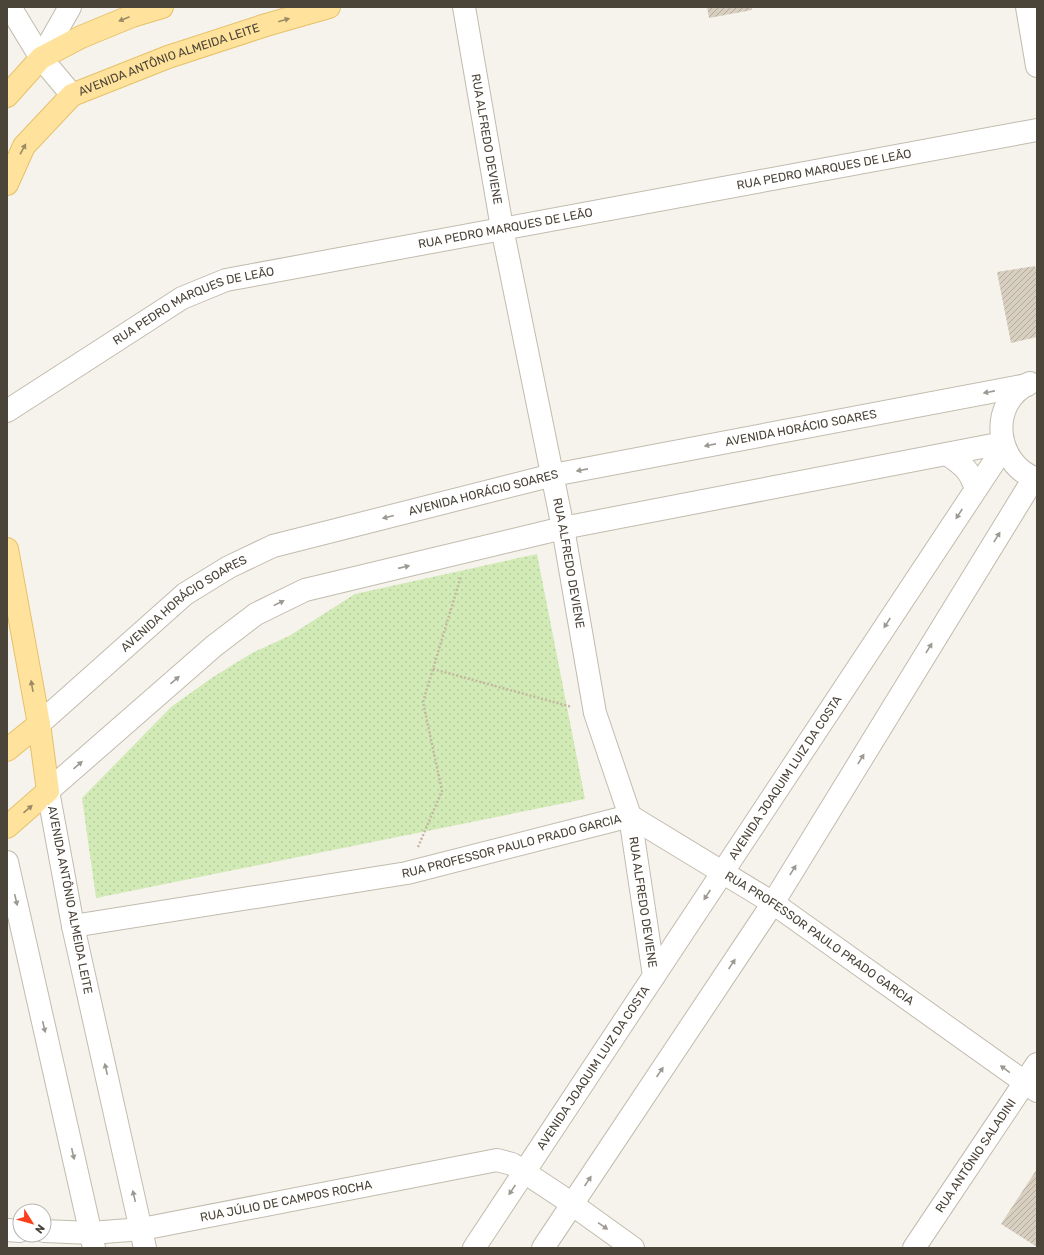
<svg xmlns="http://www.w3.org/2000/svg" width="1044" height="1255" font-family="Rubik,sans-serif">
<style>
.green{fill:url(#green-dots)}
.building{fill:url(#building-hatch)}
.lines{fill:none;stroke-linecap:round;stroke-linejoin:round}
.minor-casing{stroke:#c2bbae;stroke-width:24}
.major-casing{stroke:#e6c16a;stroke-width:24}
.path{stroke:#c4b79f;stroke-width:2.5;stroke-dasharray:2 2;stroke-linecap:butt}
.minor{stroke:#fff;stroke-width:22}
.major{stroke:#ffe39c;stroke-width:22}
.oneway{fill:#9c8c66}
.oneway2{fill:#9c9892}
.labels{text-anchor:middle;stroke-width:4;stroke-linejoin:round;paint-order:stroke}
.street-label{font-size:12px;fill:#4b4439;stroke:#fff}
</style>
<defs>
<pattern id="green-dots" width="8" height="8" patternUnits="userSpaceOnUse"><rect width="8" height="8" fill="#d2eab5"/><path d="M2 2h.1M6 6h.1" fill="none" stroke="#b6ca9c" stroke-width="1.8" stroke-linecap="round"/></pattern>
<pattern id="building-hatch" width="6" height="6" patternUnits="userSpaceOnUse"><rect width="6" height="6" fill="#d8cfc1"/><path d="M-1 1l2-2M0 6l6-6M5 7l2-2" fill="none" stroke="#b1aa9e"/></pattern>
</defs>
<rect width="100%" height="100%" fill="#f6f3ec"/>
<path class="green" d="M537 554 585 799 96 898 82 798 171 707 213 677 252 653 289 636 355 594Z"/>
<g class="building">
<path d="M707 7H752V10L709 18Z"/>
<path d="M1035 266 1037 273V337L1011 343 997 272Z"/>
<path d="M1037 1169V1247L1001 1224Z"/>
</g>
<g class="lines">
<defs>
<g id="minor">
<path d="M10 7 41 58 72 95"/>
<path id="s1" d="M464 7 502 228 563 528 595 713 630 816 654 976"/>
<path d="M1027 7 1037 66"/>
<path d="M41 58 70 7"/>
<path d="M1030 383C988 402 994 464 1037 479"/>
<path id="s2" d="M7 411 182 298 226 280 1037 130"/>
<path d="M947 454C964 466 969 469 976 489"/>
<path id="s3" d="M39 724 185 594 229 567 273 546 553 475 1027 385"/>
<path d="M7 862 94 1248"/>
<path id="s4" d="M73 926 407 873 630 816 773 903 1037 1091"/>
<path d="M7 1230 20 1231"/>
<path id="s5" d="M44 1231 91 1233 142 1229 497 1160 512 1164 562 1197 633 1248"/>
<path d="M145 1248 73 926 48 791 214 646 256 614 305 590 563 528 1003 443"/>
<path id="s6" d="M474 1248 1004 447"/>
<path d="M543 1248 773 903 1034 478"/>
<path id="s7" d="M914 1248 1037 1064"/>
</g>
<g id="major">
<path d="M7 96 41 58 81 37 132 16 162 7"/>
<path id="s8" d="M7 184 24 146 72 95 168 57 266 25 329 7"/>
<path d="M7 549 39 724 48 791 7 827"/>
<path d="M7 750 39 724"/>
</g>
</defs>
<use href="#minor" class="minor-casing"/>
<use href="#major" class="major-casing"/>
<g class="path">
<path d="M433 669 572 707"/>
<path d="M418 847 442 791 423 702 461 576"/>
</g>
<use href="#minor" class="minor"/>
<use href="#major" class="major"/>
</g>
<defs><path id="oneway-solid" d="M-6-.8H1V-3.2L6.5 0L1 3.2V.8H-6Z"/></defs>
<g class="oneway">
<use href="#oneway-solid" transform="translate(124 19) rotate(157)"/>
<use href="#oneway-solid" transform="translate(284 20) rotate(-16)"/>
<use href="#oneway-solid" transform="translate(23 149) rotate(-61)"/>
<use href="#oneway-solid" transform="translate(32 686) rotate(-100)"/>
<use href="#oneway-solid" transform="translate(28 809) rotate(-41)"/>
</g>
<g class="oneway2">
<use href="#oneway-solid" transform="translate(989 392) rotate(169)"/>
<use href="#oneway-solid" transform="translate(710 445) rotate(169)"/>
<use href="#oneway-solid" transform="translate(582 470) rotate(169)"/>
<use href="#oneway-solid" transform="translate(959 514) rotate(123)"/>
<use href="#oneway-solid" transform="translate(388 517) rotate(166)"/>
<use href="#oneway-solid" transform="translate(997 537) rotate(-58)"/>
<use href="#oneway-solid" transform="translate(404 567) rotate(-13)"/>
<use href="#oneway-solid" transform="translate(279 603) rotate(-26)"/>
<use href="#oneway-solid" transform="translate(887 623) rotate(123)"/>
<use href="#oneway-solid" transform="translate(929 648) rotate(-58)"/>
<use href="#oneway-solid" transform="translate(175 680) rotate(-41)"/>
<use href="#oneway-solid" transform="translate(861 759) rotate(-58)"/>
<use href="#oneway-solid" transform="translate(78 765) rotate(-41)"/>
<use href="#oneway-solid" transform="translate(793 870) rotate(-58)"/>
<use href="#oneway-solid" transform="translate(707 895) rotate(123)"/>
<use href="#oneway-solid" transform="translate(16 900) rotate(77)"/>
<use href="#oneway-solid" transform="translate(732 964) rotate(-56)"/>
<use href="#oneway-solid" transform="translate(44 1027) rotate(77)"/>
<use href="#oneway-solid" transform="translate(106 1069) rotate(-103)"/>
<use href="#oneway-solid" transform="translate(1005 1069) rotate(-144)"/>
<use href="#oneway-solid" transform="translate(660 1072) rotate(-56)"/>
<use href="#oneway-solid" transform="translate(73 1154) rotate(77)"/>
<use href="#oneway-solid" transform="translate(588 1181) rotate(-56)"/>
<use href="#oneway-solid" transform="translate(512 1190) rotate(124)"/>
<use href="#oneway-solid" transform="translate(134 1196) rotate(-103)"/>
<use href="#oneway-solid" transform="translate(603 1226) rotate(35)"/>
</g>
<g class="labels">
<g class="street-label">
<text dy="4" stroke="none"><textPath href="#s8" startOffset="215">AVENIDA ANTÔNIO ALMEIDA LEITE</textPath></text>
<text dy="4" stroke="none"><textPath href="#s1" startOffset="134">RUA ALFREDO DEVIENE</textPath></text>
<text dy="4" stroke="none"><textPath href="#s2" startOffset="864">RUA PEDRO MARQUES DE LEÃO</textPath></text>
<text dy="4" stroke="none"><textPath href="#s2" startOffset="540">RUA PEDRO MARQUES DE LEÃO</textPath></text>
<text dy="4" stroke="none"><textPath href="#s2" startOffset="216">RUA PEDRO MARQUES DE LEÃO</textPath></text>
<text dy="4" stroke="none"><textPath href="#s3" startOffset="837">AVENIDA HORÁCIO SOARES</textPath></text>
<text dy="4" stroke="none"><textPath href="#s3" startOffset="513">AVENIDA HORÁCIO SOARES</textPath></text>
<text dy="4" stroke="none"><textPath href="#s1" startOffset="566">RUA ALFREDO DEVIENE</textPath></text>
<text dy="4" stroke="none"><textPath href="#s3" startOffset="189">AVENIDA HORÁCIO SOARES</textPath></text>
<text dy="4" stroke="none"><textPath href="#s6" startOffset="564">AVENIDA JOAQUIM LUIZ DA COSTA</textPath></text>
<text dy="4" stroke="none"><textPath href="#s4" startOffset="446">RUA PROFESSOR PAULO PRADO GARCIA</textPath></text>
<text transform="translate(70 900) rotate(79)" y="4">AVENIDA ANTÔNIO ALMEIDA LEITE</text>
<text dy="4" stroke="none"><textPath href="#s1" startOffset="914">RUA ALFREDO DEVIENE</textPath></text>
<text dy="4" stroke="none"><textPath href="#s4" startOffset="794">RUA PROFESSOR PAULO PRADO GARCIA</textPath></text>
<text dy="4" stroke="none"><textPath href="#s6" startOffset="216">AVENIDA JOAQUIM LUIZ DA COSTA</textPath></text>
<text dy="4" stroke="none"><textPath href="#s7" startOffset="111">RUA ANTÔNIO SALADINI</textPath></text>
<text dy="4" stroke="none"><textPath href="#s5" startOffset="245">RUA JÚLIO DE CAMPOS ROCHA</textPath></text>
</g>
</g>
<rect width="1044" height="1255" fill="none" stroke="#4b4439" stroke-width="16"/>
<g transform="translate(32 1223) rotate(127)"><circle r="19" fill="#ffffff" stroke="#b7b4b0"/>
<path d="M0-3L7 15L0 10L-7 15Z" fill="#fc3f1d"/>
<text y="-6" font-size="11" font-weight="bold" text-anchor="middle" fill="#4b4439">N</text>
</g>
</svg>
